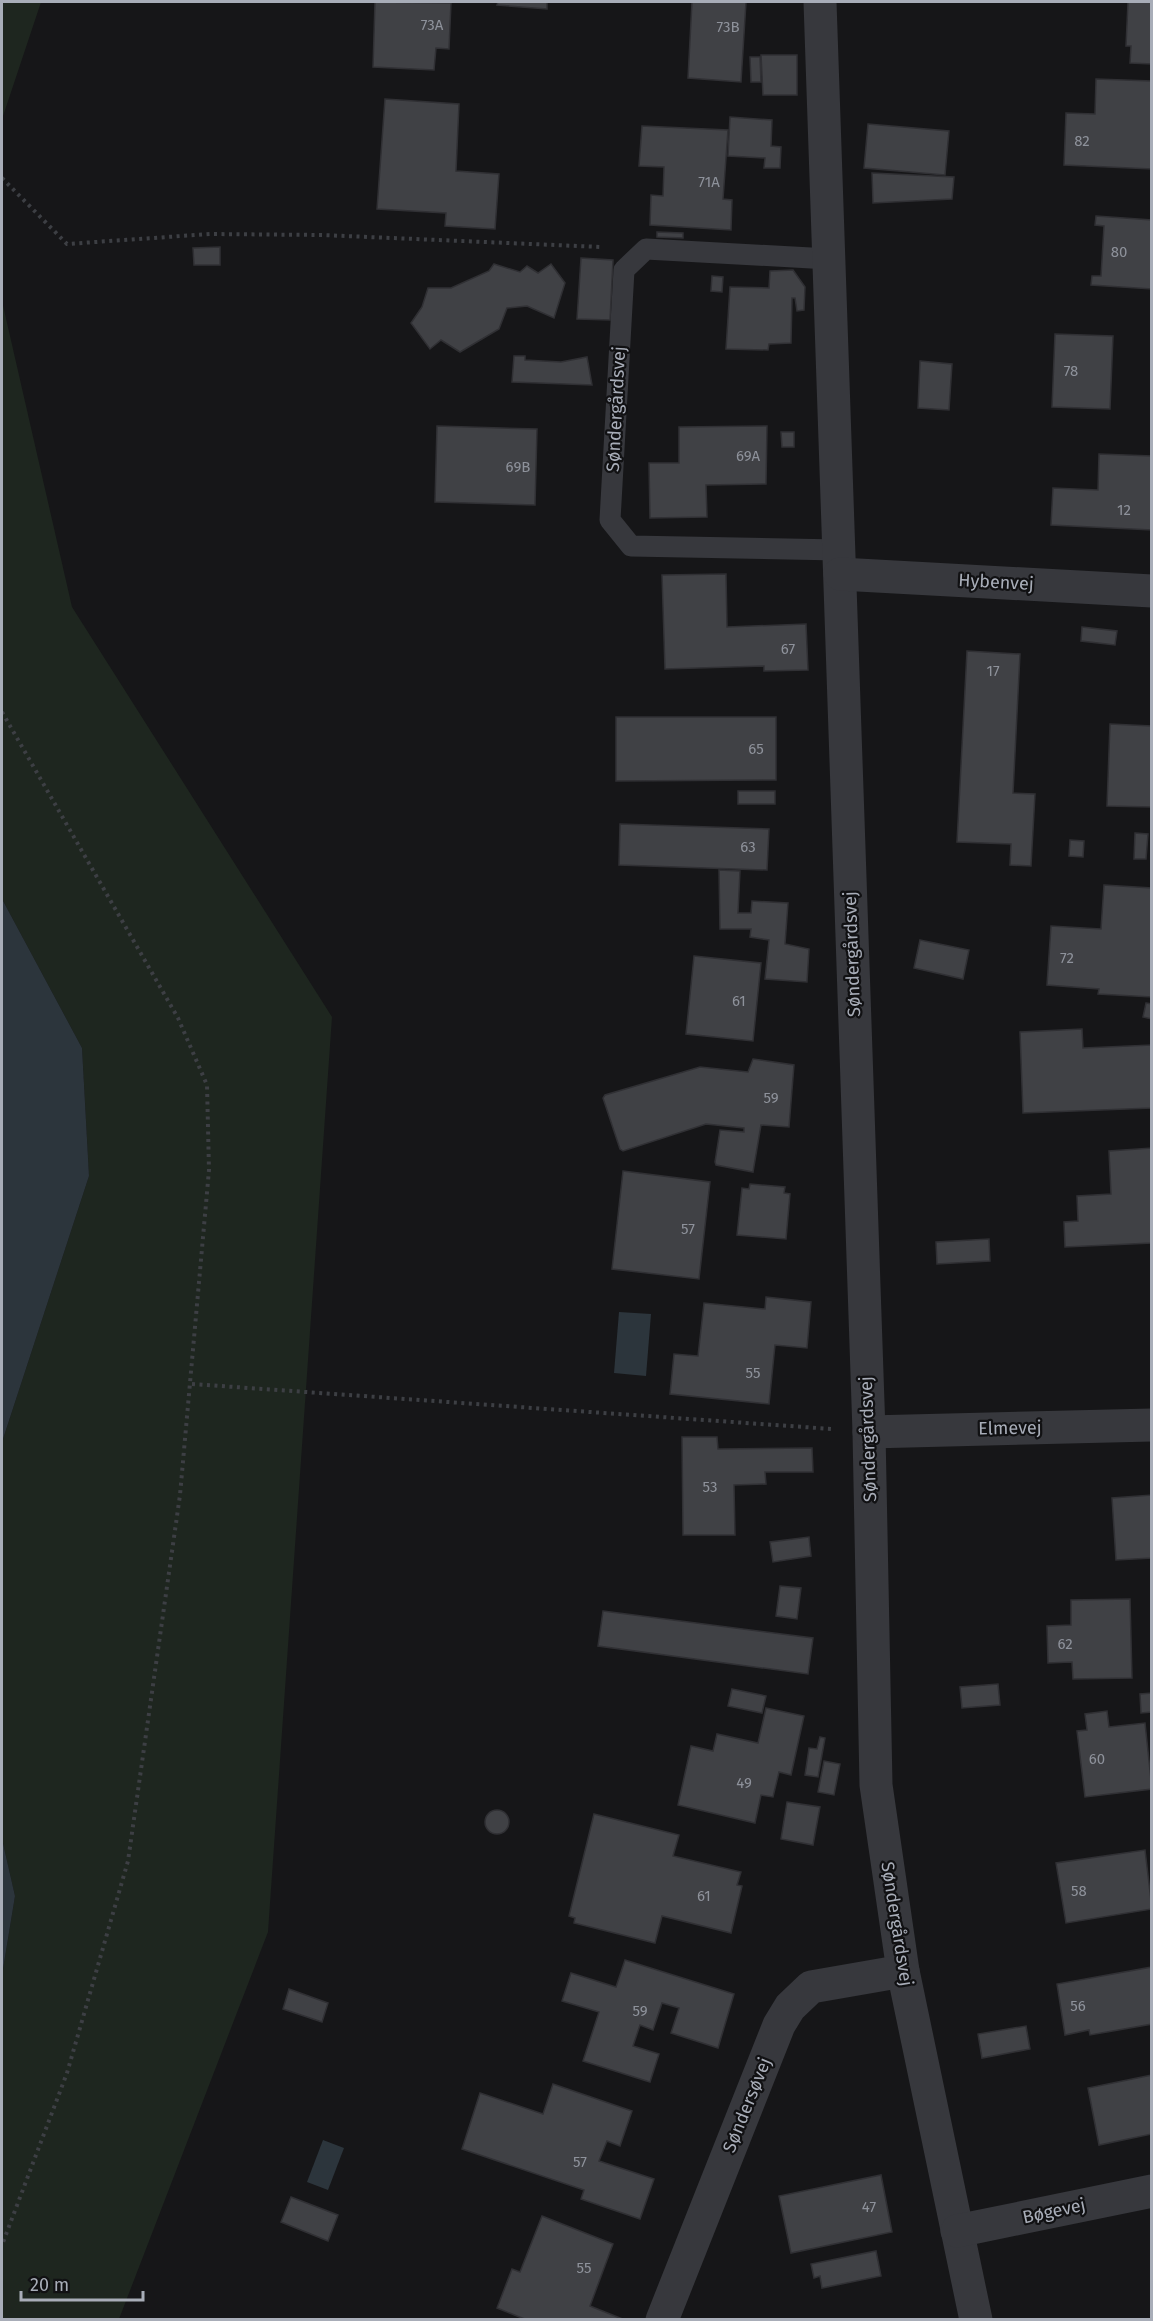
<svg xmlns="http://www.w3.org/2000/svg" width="1153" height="2321" font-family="'Fira Sans',sans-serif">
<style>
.green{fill:#1e261f}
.water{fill:#2c353c}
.building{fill:#404145;stroke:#303034;stroke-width:1.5}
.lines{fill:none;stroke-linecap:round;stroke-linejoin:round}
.path{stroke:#3d3f44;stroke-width:4;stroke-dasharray:3 4.5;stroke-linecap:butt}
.lane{stroke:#37383d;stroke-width:21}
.street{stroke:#37383d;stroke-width:33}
.labels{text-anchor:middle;stroke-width:4.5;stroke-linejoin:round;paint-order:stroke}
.number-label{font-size:15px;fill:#8e929b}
.street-label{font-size:18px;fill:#a8adb8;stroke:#111113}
</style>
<rect width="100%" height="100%" fill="#161618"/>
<g class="green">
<path d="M2 2H41L2 119Z"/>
<path d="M2 301 72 607 332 1017 268 1932 119 2319H2V1975L15 1896 2 1839V1442L89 1176 82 1048 2 899Z"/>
</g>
<g class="water">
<path d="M2 899 82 1048 89 1176 2 1442Z"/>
<path d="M619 1312 651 1314 646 1376 614 1373Z"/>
<path d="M2 1839 15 1896 2 1975Z"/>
<path d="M323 2140 344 2148 328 2190 307 2182Z"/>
</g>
<g class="building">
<path d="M375 2 451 3 449 49 436 48 434 70 373 67Z"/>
<path d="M498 2H547V9L497 5Z"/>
<path d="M692 2H746L741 82 688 78Z"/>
<path d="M1128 2H1152V64L1130 63 1131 46H1126Z"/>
<path d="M761 55H797V95H763Z"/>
<path d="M750 57H760L761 82H751Z"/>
<path d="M1096 79 1152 81V169L1064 165 1066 113 1095 114Z"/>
<path d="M385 99 459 104 456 171 499 174 495 229 445 226 446 213 377 209Z"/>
<path d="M730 117 772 120 771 146 781 147 780 168H764L765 158 728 156Z"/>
<path d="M868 124 949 131 945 175 864 168Z"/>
<path d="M642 126 728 130 723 199 732 200 731 230 650 225 651 195 663 196 664 167 639 166Z"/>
<path d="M872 173 954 177 952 199 873 203Z"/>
<path d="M1096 216 1152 220V289L1091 285 1092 276H1101L1104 226 1095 225Z"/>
<path d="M657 232 683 233V238L657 237Z"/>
<path d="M220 247V265H194L193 248Z"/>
<path d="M581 258 613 260 610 320 577 319Z"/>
<path d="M494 264 520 272 527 266 538 273 551 264 565 283 554 318 527 306 507 308 499 329 460 352 441 340 430 349 411 323 422 307 428 288H451L489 271Z"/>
<path d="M793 270 805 287 804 310 797 311 795 298H792L791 343 769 344 768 350 726 349 730 287 769 288 770 271Z"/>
<path d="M712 276 723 277 722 292 711 291Z"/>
<path d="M1055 334 1113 336 1110 409 1052 407Z"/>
<path d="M514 356H525V360L561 362 587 357 592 385 512 382Z"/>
<path d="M920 361 952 364 949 410 918 408Z"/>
<path d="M437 426 537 429 535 505 435 502Z"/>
<path d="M767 426 766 484 706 485 707 517 650 518 649 463H679V427Z"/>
<path d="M781 432H794V447H782Z"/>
<path d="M1099 454 1152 456V530L1051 525 1053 488 1098 490Z"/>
<path d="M726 574 727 627 806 624 808 670 764 671V666L665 669 662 575Z"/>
<path d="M1082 627 1117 631 1115 645 1081 641Z"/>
<path d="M967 651 1020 654 1013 793 1035 794 1031 866 1010 865 1011 844 957 842Z"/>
<path d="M616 717H776V780L616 781Z"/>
<path d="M1110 724 1152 726V807L1107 806Z"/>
<rect x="738" y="791" width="37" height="13"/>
<path d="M620 824 769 829 767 870 619 865Z"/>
<path d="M1135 833 1148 834 1146 859H1134Z"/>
<path d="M1070 840 1084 841 1083 857 1069 856Z"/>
<path d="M719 870 740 871 738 913H751L752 901 788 903 785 944 809 949 807 982 765 979 769 940 750 937 751 929H720Z"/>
<path d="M1104 885 1152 888V997L1098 994 1099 989 1047 985 1051 926 1101 929Z"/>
<path d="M920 940 969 950 963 979 914 968Z"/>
<path d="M694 956 761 963 753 1041 686 1034Z"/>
<path d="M1146 1003 1152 1004V1019L1143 1017Z"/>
<path d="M1082 1029 1083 1048 1152 1045V1108L1023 1113 1020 1032Z"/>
<path d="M753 1059 794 1065 789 1127 761 1125 753 1172 716 1165 715 1162 720 1130 744 1132V1128L706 1124 623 1151 620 1149 603 1098 605 1095 700 1067 748 1072Z"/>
<path d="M1152 1148V1243L1065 1247 1064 1222 1078 1221 1077 1196 1111 1194 1109 1151Z"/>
<path d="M623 1171 710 1182 699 1279 612 1269Z"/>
<path d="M750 1184 785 1187 784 1193 790 1194 786 1239 737 1235 742 1188 749 1189Z"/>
<path d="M989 1239 990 1261 937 1264 936 1242Z"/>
<path d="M766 1297 811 1302 807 1348 775 1345 769 1404 670 1394 674 1354 698 1356 704 1303 765 1309Z"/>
<path d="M682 1437H717L718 1449 812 1448 813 1472H765L766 1484 734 1485 735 1535H683Z"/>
<path d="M1152 1495V1558L1116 1560 1112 1498Z"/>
<path d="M809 1537 811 1556 773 1562 770 1542Z"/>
<path d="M780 1586 801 1588 797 1619 776 1616Z"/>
<path d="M1130 1599 1132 1678 1073 1679 1072 1662 1048 1663 1047 1626 1071 1625V1600Z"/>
<path d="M603 1611 813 1638 808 1674 598 1646Z"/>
<path d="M998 1684 1000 1705 962 1708 960 1687Z"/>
<path d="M732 1689 766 1696 762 1713 728 1706Z"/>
<path d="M1152 1693V1712L1141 1713 1140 1694Z"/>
<path d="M766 1708 804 1716 791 1775 779 1772 773 1797 761 1795 755 1823 678 1805 691 1746 713 1751 717 1734 758 1743Z"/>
<path d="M1107 1711 1109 1727 1145 1723 1152 1789 1085 1797 1077 1731 1087 1730 1085 1714Z"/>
<path d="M820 1737 825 1738 818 1777 805 1775 809 1748 817 1749Z"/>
<path d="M824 1761 840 1764 834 1795 818 1792Z"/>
<path d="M787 1802 820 1807 813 1845 781 1839Z"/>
<circle cx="497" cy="1822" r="12"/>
<path d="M594 1814 679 1835 673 1856 741 1872 737 1885 742 1886 731 1933 662 1916 655 1943 574 1923 575 1918 569 1916Z"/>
<path d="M1145 1850 1152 1909 1066 1923 1056 1863Z"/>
<path d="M625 1960 734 1994 718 2048 671 2033 679 2008 662 2003 653 2030 640 2025 633 2046 659 2054 650 2082 583 2061 599 2012 562 2001 571 1973 616 1987Z"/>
<path d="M1152 1967V2024L1090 2035 1089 2030 1065 2035 1057 1984Z"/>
<path d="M289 1989 328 2003 322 2022 283 2009Z"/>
<path d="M1026 2026 1030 2049 982 2058 978 2034Z"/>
<path d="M1152 2075V2134L1099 2145 1088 2088Z"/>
<path d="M553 2084 632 2111 620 2146 607 2141 599 2161 654 2179 640 2219 581 2199 584 2190 462 2149 480 2093 543 2114Z"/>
<path d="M881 2175 892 2232 791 2253 779 2196Z"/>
<path d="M291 2197 338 2215 328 2241 281 2222Z"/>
<path d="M542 2216 613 2244 590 2306 625 2320H527L497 2308 512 2269 520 2272Z"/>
<path d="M876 2251 881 2276 822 2288 820 2276 814 2278 811 2264Z"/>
</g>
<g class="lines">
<g class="path">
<path d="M2 178 67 244 210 234 322 235 601 247"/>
<path d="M2 712 178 1018 207 1085 209 1170 180 1495 128 1861 67 2073 2 2245"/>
<path d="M192 1384 832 1429"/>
</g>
<path class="lane" d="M829 259 646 249 624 270 610 520 631 546 839 550"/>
<g class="street">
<path d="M820 2 869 1432 876 1785 903 1971 976 2320"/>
<path d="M840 574 1152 591"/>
<path d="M869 1432 1152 1425"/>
<path d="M957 2231 1152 2191"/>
<path d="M662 2320 779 2025 790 2007 811 1987 903 1971"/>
</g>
</g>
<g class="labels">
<g class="number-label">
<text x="432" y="30">73A</text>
<text x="728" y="32">73B</text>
<text x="1082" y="146">82</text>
<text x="709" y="187">71A</text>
<text x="1119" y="257">80</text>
<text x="1071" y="376">78</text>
<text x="748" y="461">69A</text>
<text x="518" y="472">69B</text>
<text x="1124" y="515">12</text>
<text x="788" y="654">67</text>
<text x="993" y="676">17</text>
<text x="756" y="754">65</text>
<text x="748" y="852">63</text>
<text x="1067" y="963">72</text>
<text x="739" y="1006">61</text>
<text x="771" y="1103">59</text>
<text x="688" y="1234">57</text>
<text x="753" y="1378">55</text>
<text x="710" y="1492">53</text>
<text x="1065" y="1649">62</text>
<text x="1097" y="1764">60</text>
<text x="744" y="1788">49</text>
<text x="1079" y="1896">58</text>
<text x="704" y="1901">61</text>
<text x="1078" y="2011">56</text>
<text x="640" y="2016">59</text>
<text x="580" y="2167">57</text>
<text x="869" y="2212">47</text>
<text x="584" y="2273">55</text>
</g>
<g class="street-label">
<text transform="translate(616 409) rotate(-87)" y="6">Søndergårdsvej</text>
<text transform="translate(996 582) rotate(3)" y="6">Hybenvej</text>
<text transform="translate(852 954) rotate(-92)" y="6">Søndergårdsvej</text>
<text transform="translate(1010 1428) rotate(-1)" y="6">Elmevej</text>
<text transform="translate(868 1439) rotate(-92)" y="6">Søndergårdsvej</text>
<text transform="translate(897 1924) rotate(81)" y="6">Søndergårdsvej</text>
<text transform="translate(747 2105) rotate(-68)" y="6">Søndersøvej</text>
<text transform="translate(1054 2211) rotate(-12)" y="6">Bøgevej</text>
</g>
</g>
<rect width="1153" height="2321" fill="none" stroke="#a8adb8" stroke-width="6"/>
<path d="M21 2291v9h122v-9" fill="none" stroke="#a8adb8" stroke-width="3"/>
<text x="30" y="2291" font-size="18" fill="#a8adb8" stroke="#111113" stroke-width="4.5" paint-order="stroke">20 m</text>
</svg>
